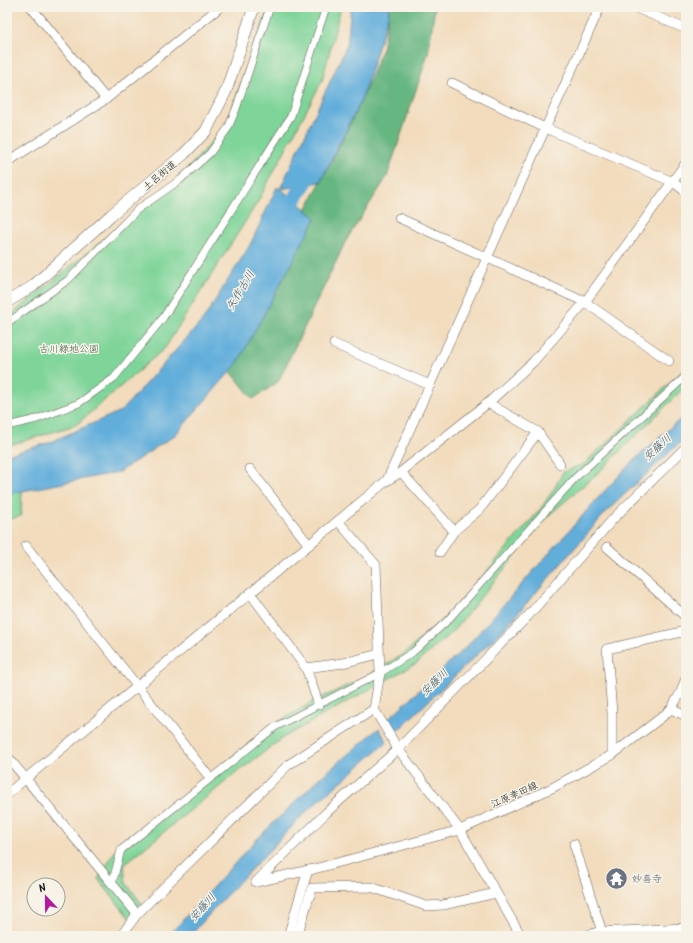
<svg xmlns="http://www.w3.org/2000/svg" width="693" height="943" font-family="Kalam,'Klee One',sans-serif">
<style>
.green{fill:#7ed499;stroke:#4d785a}
.forest{fill:#66b681;stroke:#41694e}
.water{fill:#62aedb;stroke:#3f657c}
.lines{fill:none;stroke-linecap:round;stroke-linejoin:round}
.river{stroke:#62aedb;stroke-width:15}
.pedestrian-casing{stroke:#675f54;stroke-width:8}
.minor-casing{stroke:#675f54;stroke-width:10}
.tertiary-casing{stroke:#675f54;stroke-width:12}
.pedestrian{stroke:#fff;stroke-width:7}
.minor{stroke:#fff;stroke-width:9}
.tertiary{stroke:#fff;stroke-width:11}
.labels{text-anchor:middle;stroke-width:3;stroke-linejoin:round;paint-order:stroke}
.street-label{font-size:10px;fill:#1c1c1c;stroke:#f7f3e8}
.park-label{font-size:10px;fill:#3e5c48;stroke:#f7f3e8}
.worship-label{font-size:10px;fill:#5b616d;stroke:#f7f3e8;text-anchor:start}
.water-label{font-size:11px;font-style:italic;fill:#385668;stroke:#f7f3e8}
</style>
<rect width="100%" height="100%" fill="#f7f3e8"/>
<filter id="ink" filterUnits="userSpaceOnUse"><feTurbulence type="fractalNoise" baseFrequency=".025" numOctaves="2"/><feDisplacementMap in="SourceGraphic" scale="8" xChannelSelector="R" yChannelSelector="G"/><feConvolveMatrix kernelMatrix="1 2 1 2 8 2 1 2 1" color-interpolation-filters="sRGB"/></filter>
<filter id="wash" filterUnits="userSpaceOnUse"><feTurbulence type="fractalNoise" baseFrequency=".012" numOctaves="4" result="noise"/><feDisplacementMap in="SourceGraphic" scale="16" xChannelSelector="R" yChannelSelector="G"/><feGaussianBlur stdDeviation="0.9" result="paint"/><feColorMatrix in="noise" values="0 0 0 0 0 0 0 0 0 0 0 0 0 0 0 0 0 1.4 0 .05"/><feComposite in="paint" operator="in"/></filter>
<g filter="url(#wash)">
<rect width="100%" height="100%" fill="#f2dcbd"/>
<g class="green">
<path d="M269 7H341L322 81 257 203 165 348 76 425 7 446V318L179 178 225 127Z"/>
<path d="M686 368V386L599 472 548 516 454 630 417 663 284 737 235 774 132 858 124 866 126 883 143 905 130 919 98 879 117 848 171 807 271 726 314 701 366 677 404 654 451 612 474 586 539 511 554 489 563 472 584 464Z"/>
<path d="M22 489 21 516 7 520V491Z"/>
</g>
<path class="forest" d="M390 7H435L428 54 387 177 347 239 278 382 253 399 224 363 332 161 361 101 382 49Z"/>
<g class="water">
<path d="M351 7H389V13L361 101 320 182 281 189 316 218 237 364 175 435 119 472 7 494V455L48 443 121 411 203 320 250 245 277 187 280 189 347 45Z"/>
<path d="M686 414V437L608 510 504 629 393 735 385 722 467 646 598 498 633 461Z"/>
<path d="M379 728 387 742 306 812 222 900 190 936H168L259 837 321 777Z"/>
</g>
<g class="lines">
<path class="river" d="M284 217 314 168"/>
</g>
</g>
<g filter="url(#ink)">
<g class="lines">
<defs>
<g id="pedestrian">
<path d="M7 323 68 280 138 209 180 180 210 153 228 128 236 109 270 7"/>
<path d="M7 426 37 419 79 403 114 378 163 318 291 116 326 7"/>
<path d="M112 884 121 850 275 727 380 673 413 652 447 621 575 478 686 376"/>
</g>
<g id="minor">
<path d="M31 7 106 99"/>
<path d="M634 7 686 29"/>
<path d="M452 83 545 128 673 182 686 192"/>
<path d="M7 162 106 99 220 7"/>
<path d="M399 218 585 302 669 361"/>
<path d="M334 344 430 385"/>
<path d="M488 403 538 432 560 464"/>
<path d="M250 469 309 545"/>
<path d="M401 472 454 531"/>
<path d="M387 480 600 7"/>
<path d="M338 521 376 565 380 673 374 709 398 749 460 830 521 936"/>
<path d="M26 546 207 774"/>
<path d="M607 547 686 617"/>
<path d="M440 552 454 531 480 509 538 432"/>
<path d="M250 593 306 668"/>
<path d="M319 705 306 668 343 663 379 654"/>
<path d="M671 709 686 716"/>
<path d="M612 755V713L607 649 686 631"/>
<path d="M7 756 137 914"/>
<path d="M7 794 385 482 401 472 488 403 533 362 585 302 686 163"/>
<path d="M574 844 602 932"/>
<path d="M256 882 327 812 398 749 528 616 614 518 686 447"/>
<path d="M256 882 314 869 460 830 552 788 612 755 662 717 671 709 681 692 686 678"/>
<path d="M121 936 137 914 288 765 374 709"/>
<path d="M288 936 308 870"/>
<path d="M297 936 312 888 371 887 426 906 443 905 496 893"/>
<path d="M585 936 598 932 686 928"/>
</g>
<path id="tertiary" d="M7 302 33 286 111 215 184 154 206 131 226 91 254 7"/>
</defs>
<use href="#pedestrian" class="pedestrian-casing"/>
<use href="#minor" class="minor-casing"/>
<use href="#tertiary" class="tertiary-casing"/>
<use href="#pedestrian" class="pedestrian"/>
<use href="#minor" class="minor"/>
<use href="#tertiary" class="tertiary"/>
</g>
</g>
<defs>
<symbol id="temple-disc" viewBox="-11 -11 22 22"><circle r="9.5" fill="#6b7280" stroke="#f7f3e8"/><path d="M0-6L5-2H3V0L6.5 2.5H4V6H1.5V3h-3V6H-4V2.5H-6.5L-3 0V-2H-5Z" fill="#fff"/></symbol>
</defs>
<g fill-rule="evenodd">
<use href="#temple-disc" x="604" y="866" width="25" height="25"/>
</g>
<g class="labels">
<g class="street-label">
<text transform="translate(159 175) rotate(-40)" y="4">土呂街道</text>
<text transform="translate(514 794) rotate(-24)" y="4">江原幸田線</text>
</g>
<g class="park-label">
<text x="69" y="352">古川緑地公園</text>
</g>
<g class="worship-label">
<text x="632" y="882">妙喜寺</text>
</g>
<g class="water-label">
<text transform="translate(240 290) rotate(-59)" y="4">矢作古川</text>
<text transform="translate(657 447) rotate(-42)" y="4">安藤川</text>
<text transform="translate(434 682) rotate(-44)" y="4">安藤川</text>
<text transform="translate(202 907) rotate(-48)" y="4">安藤川</text>
</g>
</g>
<rect width="693" height="943" fill="none" stroke="#f7f3e8" stroke-width="24"/>
<g transform="translate(46 897) rotate(338)"><circle r="19" fill="#f7f3e8" stroke="#9f9d96"/>
<path d="M0-3L7 15L0 10L-7 15Z" fill="#b5179e"/>
<text y="-6" font-size="11" font-weight="bold" text-anchor="middle" fill="#1c1c1c">N</text>
</g>
</svg>
